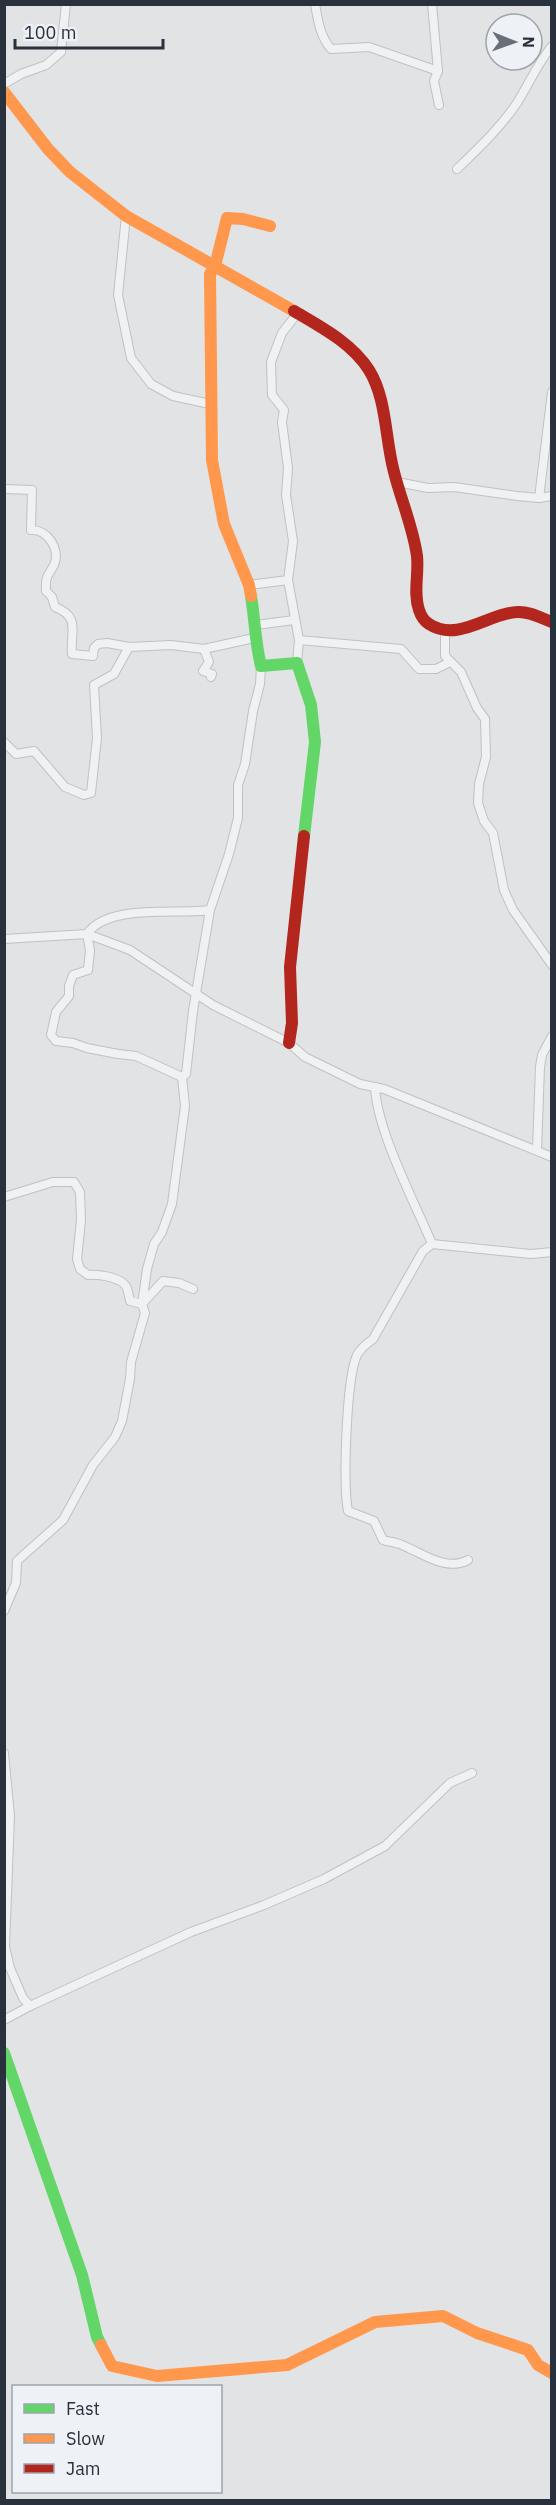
<svg xmlns="http://www.w3.org/2000/svg" width="556" height="2505" font-family="'IBM Plex Sans',sans-serif">
<style>
.lines{fill:none;stroke-linecap:round;stroke-linejoin:round}
.street-casing{stroke:#bfc1c3;stroke-width:10}
.street{stroke:#f0f1f2;stroke-width:8}
.fast{stroke:#63d668;stroke-width:12}
.slow{stroke:#ff974d;stroke-width:12}
.jam{stroke:#b3261e;stroke-width:12}
</style>
<rect width="100%" height="100%" fill="#e1e3e5"/>
<g class="lines">
<defs>
<g id="street">
<path d="M315 4C318 21 320 36 331 49L369 47 438 71"/>
<path d="M432 4 438 71 434 81 439 105"/>
<path d="M4 84 21 74 46 65 61 52 66 4"/>
<path d="M457 169C478 149 501 127 517 103 529 84 537 64 552 46"/>
<path d="M126 216 118 295 131 358 151 384 173 396 210 404"/>
<path d="M397 482 428 488 454 487 517 496 539 498 552 496"/>
<path d="M4 489 32 490 31 530C47 529 61 549 54 565 48 576 45 576 46 591L52 597 55 607C81 617 70 632 72 654L93 656 94 648 98 644 107 643 129 647 171 645 204 649 254 638"/>
<path d="M539 498 552 392"/>
<path d="M288 580 299 640"/>
<path d="M249 585 288 580 293 541 286 495 288 468 282 422 284 410 272 395 271 362 282 333 297 314"/>
<path d="M256 625 294 620"/>
<path d="M445 632V656L461 672 477 708 485 719 486 757 479 784 478 803 484 821 493 833 504 890 513 910 552 965"/>
<path d="M204 649 209 662 203 671 212 674 211 677"/>
<path d="M297 663 299 640 401 649 419 669H436L450 662"/>
<path d="M4 742 16 754 34 751 65 787 84 795 91 793 97 738 94 685 114 674 129 647"/>
<path d="M210 910C177 915 108 903 87 934L90 950 88 970 73 975 69 986V996L56 1012 51 1035 56 1041 73 1043 87 1048 118 1054 136 1056 182 1077 186 1074 193 1011 210 910 229 854 238 818V785L245 764 253 711 260 684 261 666"/>
<path d="M4 939 87 934 130 950 213 1005 289 1043 305 1057 360 1084 384 1089 552 1157"/>
<path d="M375 1087C377 1131 414 1201 432 1244L531 1254 552 1252"/>
<path d="M537 1150 540 1067 542 1055 552 1036"/>
<path d="M4 1197 53 1182H74L80 1192 81 1220 77 1259 80 1269 88 1275C98 1274 120 1277 126 1286 128 1290 129 1296 130 1301L142 1304 163 1281 179 1283 193 1289"/>
<path d="M432 1244 423 1251 373 1339C366 1344 361 1348 357 1355 346 1380 343 1484 348 1511L374 1521 383 1540C389 1542 396 1542 402 1545 422 1553 446 1572 468 1560"/>
<path d="M4 1611 16 1583 17 1561 63 1520 93 1465 115 1437 122 1421 130 1379 131 1362 145 1313 142 1304 147 1269 154 1244 162 1232 172 1204 185 1106 182 1077"/>
<path d="M4 1753 10 1816 5 1947 10 1968 23 1998 30 2006"/>
<path d="M4 2020 30 2006 191 1932 264 1905 324 1879 385 1846 450 1783 472 1773"/>
</g>
</defs>
<use href="#street" class="street-casing"/>
<use href="#street" class="street"/>
<g class="fast">
<path d="M251 596C255 620 255 642 261 666L297 663 311 705 315 742 304 836"/>
<path d="M4 2053 82 2275 97 2337 101 2345"/>
</g>
<g class="slow">
<path d="M4 92 48 149 70 172 126 216 294 311"/>
<path d="M251 596 249 585 224 524 212 460 210 274 215 266 227 218 243 219 270 226"/>
<path d="M101 2345 112 2366 157 2376 287 2365 375 2322 443 2316 477 2333 528 2350 538 2365 552 2373"/>
</g>
<g class="jam">
<path d="M294 311C321 327 352 343 369 370 387 399 385 439 394 472 401 500 413 527 417 556 419 574 413 593 419 610 421 616 424 621 429 624 458 643 489 613 517 612 529 611 541 618 552 622"/>
<path d="M289 1043 292 1023 290 967 304 836"/>
</g>
</g>
<rect width="556" height="2505" fill="none" stroke="#29313d" stroke-width="12"/>
<rect x="12" y="2385" width="210" height="108" fill="#eef1f5" stroke="#9fa4ab" stroke-width="1.5"/>
<rect x="24" y="2404" width="30" height="9" fill="#63d668" stroke="#9fa4ab" stroke-width="1.5"/>
<text x="66" y="2415" font-size="18" fill="#29313d">Fast</text>
<rect x="24" y="2434" width="30" height="9" fill="#ff974d" stroke="#9fa4ab" stroke-width="1.5"/>
<text x="66" y="2445" font-size="18" fill="#29313d">Slow</text>
<rect x="24" y="2464" width="30" height="9" fill="#b3261e" stroke="#9fa4ab" stroke-width="1.5"/>
<text x="66" y="2475" font-size="18" fill="#29313d">Jam</text>
<g transform="translate(514 42) rotate(91)"><circle r="28" fill="#eef1f5" stroke="#9fa4ab" stroke-width="1.5"/>
<path d="M0-4.5L10 22L0 15L-10 22Z" fill="#696f78"/>
<text y="-9" font-size="16" font-weight="bold" text-anchor="middle" fill="#29313d">N</text>
</g>
<path d="M15 39v9h148v-9" fill="none" stroke="#29313d" stroke-width="3"/>
<text x="24" y="39" font-size="18" fill="#29313d" stroke="#eef1f5" stroke-width="4.5" paint-order="stroke">100 m</text>
</svg>
